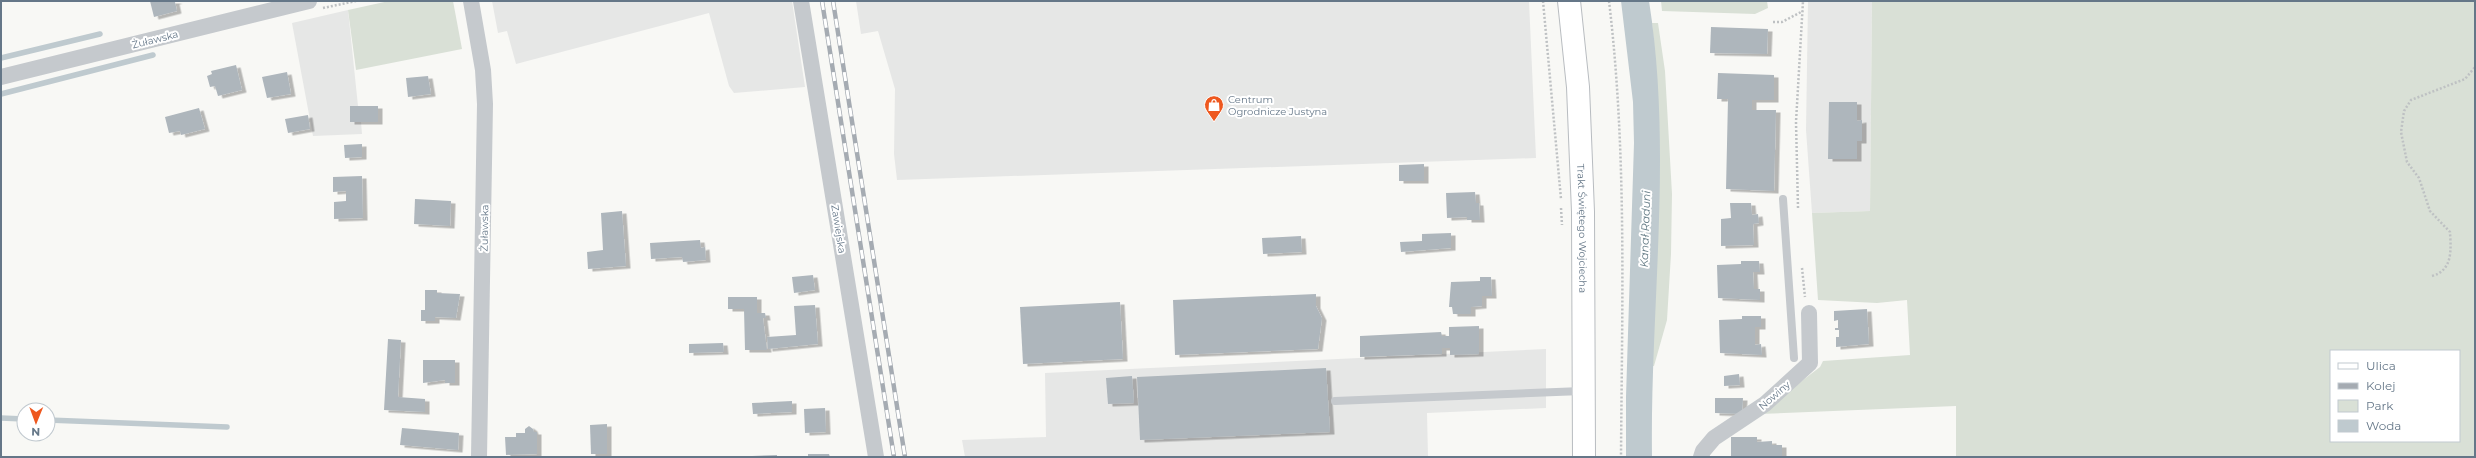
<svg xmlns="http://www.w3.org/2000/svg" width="2476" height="458" font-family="Montserrat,sans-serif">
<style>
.built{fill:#e6e7e6}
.green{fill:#d9e0d6;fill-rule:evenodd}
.water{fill:#bfcacf}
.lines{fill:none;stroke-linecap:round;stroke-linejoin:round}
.stream{stroke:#bfcacf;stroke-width:5.5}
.building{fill:#aeb6bc;filter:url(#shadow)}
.primary-casing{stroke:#b8bcc0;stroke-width:24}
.path{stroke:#bec1c3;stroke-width:2.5;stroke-dasharray:2 2;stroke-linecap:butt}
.lane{stroke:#c5c9cd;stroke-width:8}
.street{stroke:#c5c9cd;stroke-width:16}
.primary{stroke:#fff;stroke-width:22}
.rail-casing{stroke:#a5abb2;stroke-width:4.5}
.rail{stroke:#fff;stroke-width:3;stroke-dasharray:9;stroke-linecap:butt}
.labels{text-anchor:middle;stroke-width:4;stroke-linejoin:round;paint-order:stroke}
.street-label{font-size:10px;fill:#657788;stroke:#fff}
.poi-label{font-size:10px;fill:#657788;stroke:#fff;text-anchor:start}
.water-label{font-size:11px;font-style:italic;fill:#617983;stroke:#fff}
</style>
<defs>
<filter id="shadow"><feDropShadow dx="4.5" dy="2.5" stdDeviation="0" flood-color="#0004"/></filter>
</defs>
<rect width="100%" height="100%" fill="#f8f8f5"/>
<g class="built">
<path d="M492 1H792L805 87 734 93 729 86 709 13 516 64 507 31 498 33Z"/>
<path d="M856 1H1529L1536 158 897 180 894 154 895 89 878 31 861 34Z"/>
<path d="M1808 1H1872L1870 211 1812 213 1806 130Z"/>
<path d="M348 10 358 106H350V122H361L362 134 313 136 292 23Z"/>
<path d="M1546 349V408L1427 413 1428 457H965L962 440 1046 437 1045 373Z"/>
</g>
<g class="green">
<path d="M389 1H453L462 49 356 70 348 10Z"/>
<path d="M1661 1H1767L1768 8 1755 14 1662 11Z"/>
<path d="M1872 1H2475V457H1956V406L1759 414 1820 367 1823 361 1910 355 1907 300 1877 303 1818 300 1812 213 1870 211ZM2331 351H2459V441H2331Z"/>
<path d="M1652 23H1658L1665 71 1672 194 1671 254 1667 320 1654 366H1652C1657 250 1663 139 1652 23Z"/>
</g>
<path class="water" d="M1621 1H1649C1673 152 1650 305 1652 457H1626V397L1634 143 1633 102Z"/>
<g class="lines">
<g class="stream">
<path d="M1 58 100 34"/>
<path d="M1 94 153 55"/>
<path d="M1 418 24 419"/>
<path d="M48 420 227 427"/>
</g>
</g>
<g class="building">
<path d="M150 1H178L175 2 177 11 154 17Z"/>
<path d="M1711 27 1768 29 1767 54 1710 53Z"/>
<path d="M236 65 242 90 218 96 215 86 210 87 207 76 212 74 211 71Z"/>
<path d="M287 72 291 94 267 98 262 77Z"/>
<path d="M1718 73 1774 75V100H1752V110H1776L1774 191 1726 189 1728 99H1717Z"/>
<path d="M428 76 431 94 408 97 406 78Z"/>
<path d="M1829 102H1857V121L1862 120V141H1857V159H1828Z"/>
<rect x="350" y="106" width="28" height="16"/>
<path d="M199 108 205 129 181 135 180 131 169 133 165 117Z"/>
<path d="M308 115 310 129 288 133 285 119Z"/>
<path d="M362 144V157L345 158 344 145Z"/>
<path d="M1424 164V181H1399V165Z"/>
<path d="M362 176 363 218 334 219V202L346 201V191L333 192V177Z"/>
<path d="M1475 192 1476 203H1479L1480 220H1467V217L1447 218 1446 193Z"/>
<path d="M415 199 451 201 450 226 414 224Z"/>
<path d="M1730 203H1751L1752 215 1758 214 1759 223 1753 224 1754 245 1721 246V219L1731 218Z"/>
<path d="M622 211 626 266 588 269 587 252 603 250 601 213Z"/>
<path d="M1451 233V248L1401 252 1400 242 1422 241V234Z"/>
<path d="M1301 236 1302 252 1263 254 1262 238Z"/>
<path d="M700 240 701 248 705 247 706 260 683 262 682 257 651 259 650 243Z"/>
<path d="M1741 261H1759L1760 272H1753L1754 289H1760V300L1718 298 1717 265 1741 264Z"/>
<path d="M813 275 815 290 794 293 792 277Z"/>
<path d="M1480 277H1491L1492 296H1482V306L1471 307V314H1453L1452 307H1449L1451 282 1480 281Z"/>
<path d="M425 290H437V293L460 294 456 318 435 317V321H421V310H425Z"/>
<path d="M1316 294V306L1322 318 1318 349 1175 355 1173 300Z"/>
<path d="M728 297H757V313H765L766 318H763L767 350H745L744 309H728Z"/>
<path d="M1120 302 1123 359 1023 364 1020 307Z"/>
<path d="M815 305 818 344 768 349 767 337 796 335 794 306Z"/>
<path d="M1867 309 1869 344 1836 347V337H1839V330H1835V328H1838V320L1834 321V311Z"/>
<path d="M1742 316H1761V327H1755V345L1761 344 1762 355 1720 353 1719 320 1742 319Z"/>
<path d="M1479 326V354L1450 355V348H1442V354L1360 357V336L1441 332 1442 336H1449V327Z"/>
<path d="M388 339 401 340 398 397 425 399V412L384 410Z"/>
<path d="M723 343 724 352 689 353V344Z"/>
<path d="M423 360H455V383H445V380L423 383Z"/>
<path d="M1326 368 1330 432 1140 440 1137 377Z"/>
<path d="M1739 374 1740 385 1724 386V376Z"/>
<path d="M1132 376 1134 403 1108 404 1106 378Z"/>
<path d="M1715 398H1743L1742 414 1715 413Z"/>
<path d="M792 401V412L753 414 752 403Z"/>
<path d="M825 408 826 432 805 433 804 409Z"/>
<path d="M607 424V454H591L590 425Z"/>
<path d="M529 426 533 429 534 432H537V454L506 455 505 437H516V433H525V429Z"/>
<path d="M402 428 459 433 458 450 400 445Z"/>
<path d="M1731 437H1757V442L1772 441V445H1782V457H1731Z"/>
<path d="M808 454H829L830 457H808Z"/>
<path d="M777 455V457H752V456Z"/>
</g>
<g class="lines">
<defs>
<g id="primary">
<path id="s1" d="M1569 1 1578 87 1583 212 1584 457"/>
</g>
</defs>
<use href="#primary" class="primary-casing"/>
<g class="path">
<path d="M1543 1 1561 199"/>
<path d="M1609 1C1627 152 1622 305 1621 457"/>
<path d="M323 8 356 1"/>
<path d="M1773 22H1782L1803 11"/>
<path d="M1561 208 1562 225"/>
<path d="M1798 208 1796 122 1803 1"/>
<path d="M1802 268 1805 297"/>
<path d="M2432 276C2453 270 2451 250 2450 232L2430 211 2419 178 2407 162 2401 132 2404 111 2411 100 2465 79 2475 67"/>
</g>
<g class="lane">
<path d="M1783 199 1794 358"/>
<path d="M1335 401 1582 391"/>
</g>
<g class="street">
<path d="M471 1 483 70 485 104 479 457"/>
<path d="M801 1 876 457"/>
<path d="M1 77 309 1"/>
<path d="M1701 457 1703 451 1714 438 1765 404 1810 363 1809 313"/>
</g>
<use href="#primary" class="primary"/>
<defs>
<g id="rail">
<path d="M822 1 894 457"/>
<path d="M833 1 905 457"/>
</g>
</defs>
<use href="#rail" class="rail-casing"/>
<use href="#rail" class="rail"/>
</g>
<defs>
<symbol id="shop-pin" viewBox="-11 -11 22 30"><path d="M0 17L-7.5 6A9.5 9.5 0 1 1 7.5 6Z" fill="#ee581f" stroke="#fff"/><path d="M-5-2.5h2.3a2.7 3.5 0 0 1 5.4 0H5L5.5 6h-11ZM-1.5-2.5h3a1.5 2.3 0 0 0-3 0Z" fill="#fff"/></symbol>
</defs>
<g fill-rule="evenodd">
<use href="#shop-pin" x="1203" y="94" width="22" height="30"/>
</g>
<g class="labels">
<g class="street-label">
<text transform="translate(155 39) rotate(-14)" y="4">Żuławska</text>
<text transform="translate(484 228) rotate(-89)" y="4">Żuławska</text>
<text transform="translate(839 229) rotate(81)" y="4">Zawiejska</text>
<text dy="4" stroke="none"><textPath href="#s1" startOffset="228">Trakt Świętego Wojciecha</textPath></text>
<text transform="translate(1774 395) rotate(-41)" y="4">Nowiny</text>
</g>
<g class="poi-label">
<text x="1228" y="103">Centrum<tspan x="1228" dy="12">Ogrodnicze Justyna</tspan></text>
</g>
<g class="water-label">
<text transform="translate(1645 229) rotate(-88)" y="4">Kanał Raduni</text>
</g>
</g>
<rect width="2476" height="458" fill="none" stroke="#657788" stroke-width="4"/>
<rect x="2330" y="350" width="130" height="92" fill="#ffffff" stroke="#c1c9cf"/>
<rect x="2338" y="363" width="20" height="6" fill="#ffffff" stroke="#c1c9cf"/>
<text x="2366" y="370" font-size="12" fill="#657788">Ulica</text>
<rect x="2338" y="383" width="20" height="6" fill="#a5abb2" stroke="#c1c9cf"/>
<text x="2366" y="390" font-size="12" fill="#657788">Kolej</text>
<rect x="2338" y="400" width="20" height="12" fill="#d9e0d6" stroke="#c1c9cf"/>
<text x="2366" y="410" font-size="12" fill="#657788">Park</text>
<rect x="2338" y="420" width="20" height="12" fill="#bfcacf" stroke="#c1c9cf"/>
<text x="2366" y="430" font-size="12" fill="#657788">Woda</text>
<g transform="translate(36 422) rotate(181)"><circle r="19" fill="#ffffff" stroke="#c1c9cf"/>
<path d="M0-3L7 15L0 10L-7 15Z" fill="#ee581f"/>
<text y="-6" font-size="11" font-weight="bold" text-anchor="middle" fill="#657788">N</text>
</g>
</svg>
